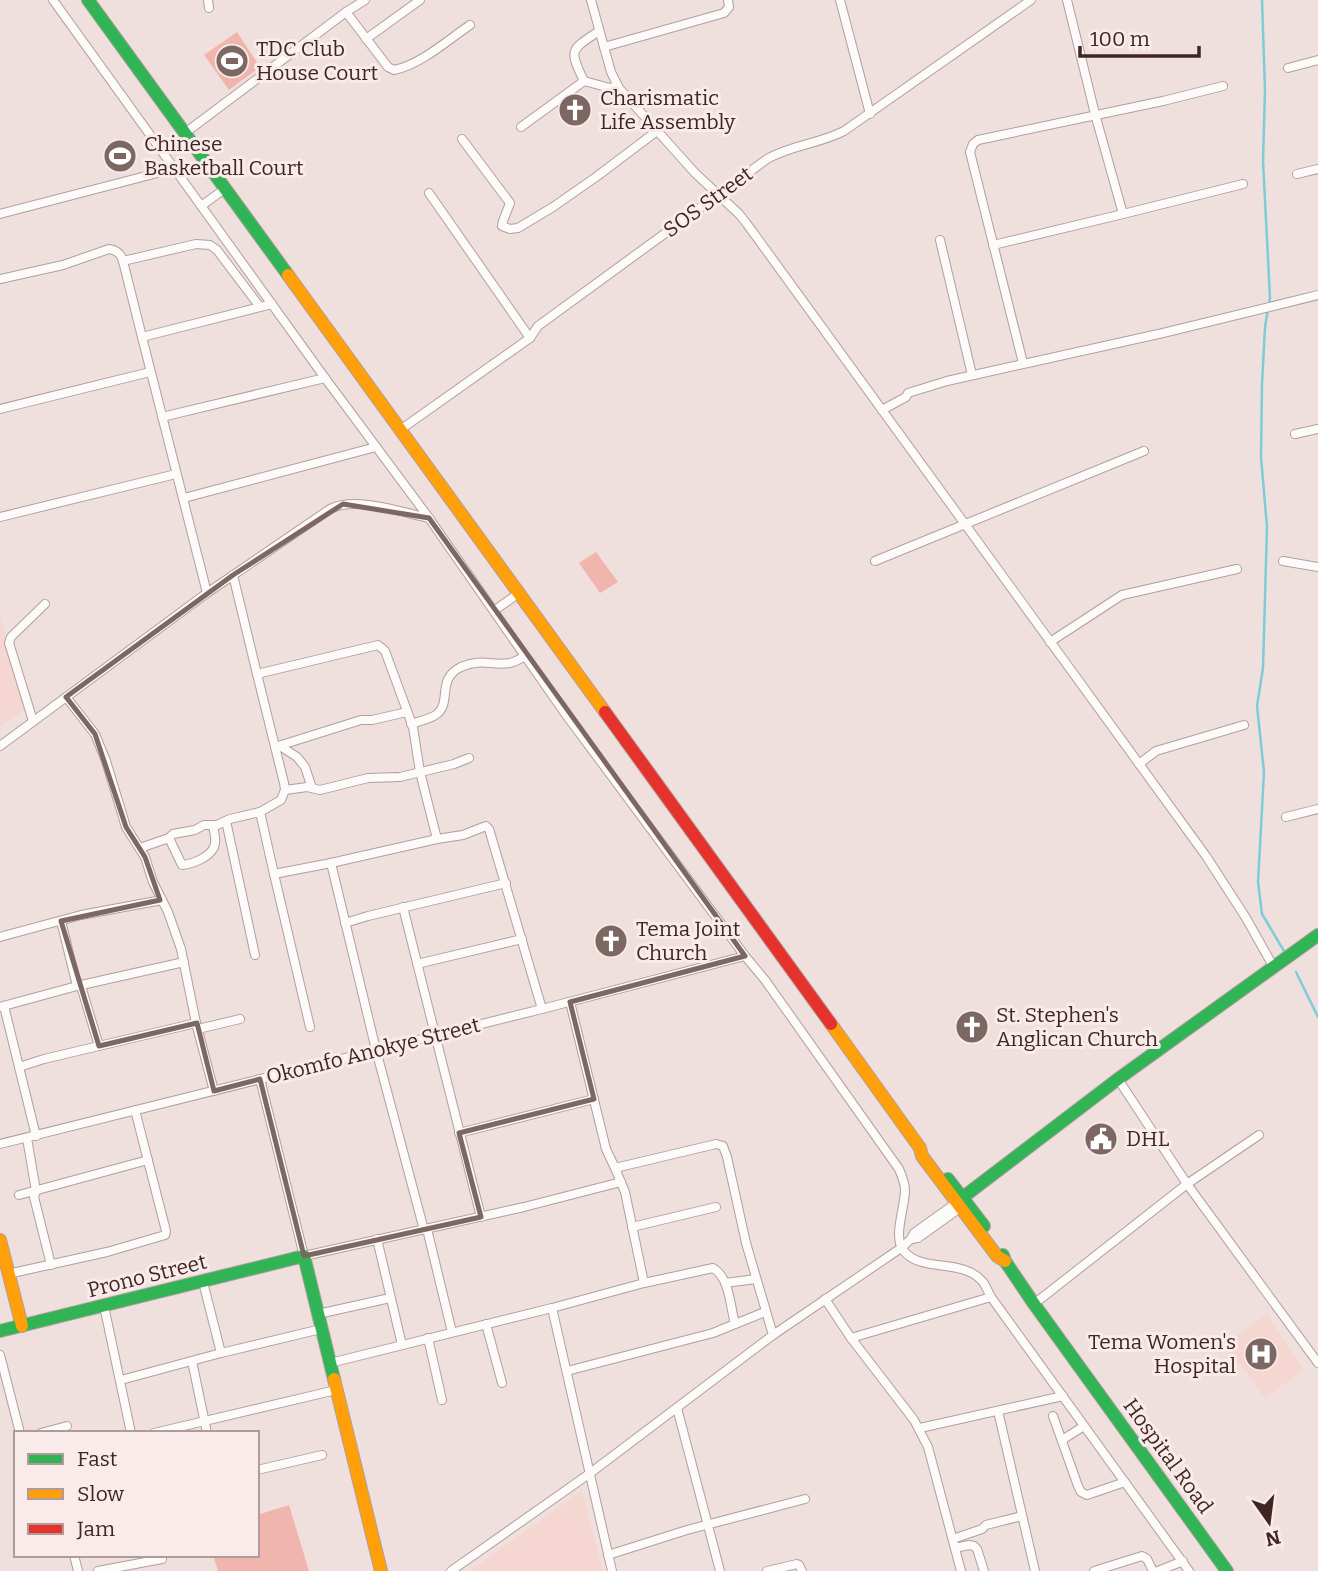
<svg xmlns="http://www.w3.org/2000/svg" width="1318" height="1571" font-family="Bitter,serif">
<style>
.built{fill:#f5d6d0}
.green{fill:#f0b5ac}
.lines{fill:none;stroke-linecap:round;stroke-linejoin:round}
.stream{stroke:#7dccd8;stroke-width:2.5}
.street-casing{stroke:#b19f9c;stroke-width:10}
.fast-casing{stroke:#b19f9c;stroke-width:14}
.slow-casing{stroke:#b19f9c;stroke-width:14}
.jam-casing{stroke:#b19f9c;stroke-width:14}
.street{stroke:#fdfafa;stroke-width:8}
.fast{stroke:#30b455;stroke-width:12}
.slow{stroke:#ff9f0a;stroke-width:12}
.jam{stroke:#e5322d;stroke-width:12}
.marked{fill:none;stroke:#7d6763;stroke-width:5;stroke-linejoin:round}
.labels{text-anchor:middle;stroke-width:6;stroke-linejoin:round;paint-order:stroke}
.poi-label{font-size:21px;fill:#3f2622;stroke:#f9ebe9;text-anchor:start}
.street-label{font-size:21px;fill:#3f2622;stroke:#f9ebe9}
</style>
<rect width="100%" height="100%" fill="#efe0dd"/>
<g class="built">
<path d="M0 613 24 710 0 726Z"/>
<path d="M1267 1314 1304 1370 1264 1398 1240 1363 1236 1365 1223 1346Z"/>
<path d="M582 1491 603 1571H469Z"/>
</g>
<g class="green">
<path d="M237 32 260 67 229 90 204 55Z"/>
<path d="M125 139 132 169 115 173 108 143Z"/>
<path d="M596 552 618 582 600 593 579 563Z"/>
<path d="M289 1505 309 1571H218L213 1555H257V1515Z"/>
</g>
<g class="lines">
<g class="stream">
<path d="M1262 0 1265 90 1263 161 1270 298 1265 327 1262 384 1261 457 1267 527 1263 668 1257 706 1264 772 1258 882 1262 914 1284 951"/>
<path d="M1296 972 1318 1017"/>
</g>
<defs>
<g id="street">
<path d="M53 0 325 378 429 518 564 712 745 956 765 980 899 1169C902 1176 905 1183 905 1190 905 1207 893 1236 903 1250 921 1274 962 1257 983 1282 986 1286 988 1292 991 1297L1189 1571"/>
<path d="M208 0 209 8"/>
<path d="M591 0 604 47"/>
<path d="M728 0 729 7 724 13 604 47 611 72 619 88 695 173 739 214 747 224 1206 856 1246 918 1273 966"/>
<path d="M840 0 870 114"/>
<path d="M1067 0 1095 114 1123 214"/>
<path d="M346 12 388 67 394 70C420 65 448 40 470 25"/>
<path d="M366 39 420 0"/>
<path d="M1288 68 1318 60"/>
<path d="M584 81C568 49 571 50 599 31"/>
<path d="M521 127 584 81 610 88 618 86"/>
<path d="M185 133 346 12 365 0"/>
<path d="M462 139 510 203 503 221 502 226 510 229 518 228 553 207 596 177 657 131"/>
<path d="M1297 174 1318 169"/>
<path d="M429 193 530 338"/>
<path d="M201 206 226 188"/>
<path d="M0 214 173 169"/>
<path d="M940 240 972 375"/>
<path d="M993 245 1123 214 1243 184"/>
<path d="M123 261 196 244 210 245 217 250 260 307"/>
<path d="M0 279 63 265 109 249C117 250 121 254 123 261L142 337 272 304"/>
<path d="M142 337 207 593"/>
<path d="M1023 363 970 152 973 144 978 140 1163 101 1223 86"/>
<path d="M0 409 150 372"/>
<path d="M882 410 906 397 908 393 947 381 1163 333 1318 295"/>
<path d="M162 417 325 378"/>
<path d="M400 430 530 338 538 326 767 159C791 145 819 144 844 131L1031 0"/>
<path d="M1295 434 1318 429"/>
<path d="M184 498 376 447"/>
<path d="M0 517 176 474"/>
<path d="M875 561 1144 451"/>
<path d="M1283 561 1318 567"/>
<path d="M233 575 257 674 378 645 385 651 413 727 420 772 437 839 331 863 274 874 260 812"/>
<path d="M495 610 519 593"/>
<path d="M1050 642 1122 595 1237 569"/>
<path d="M66 697 95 734 106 761 126 827 145 857 153 882 168 912 181 949 196 1023 214 1091"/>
<path d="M33 721 9 643 11 637 45 604"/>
<path d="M411 724C419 721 431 719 437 714 452 702 436 679 461 667 481 658 492 666 510 663 515 662 520 659 525 656"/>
<path d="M0 746 207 593 330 509C355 496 401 512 429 518"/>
<path d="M280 746 297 757 305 767 312 788"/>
<path d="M275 747 361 720H372L407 712"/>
<path d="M1139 764 1156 751 1244 725"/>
<path d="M285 790 307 787 320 790 368 778 400 777 454 764 469 758"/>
<path d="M1286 817 1318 809"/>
<path d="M226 821 255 955"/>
<path d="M169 838 182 865C193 864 214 856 215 843 216 838 214 831 213 826"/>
<path d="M437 839 463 835 486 826 489 829 542 1009"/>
<path d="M140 848 169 838 173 834 195 830 204 825H217L230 819 260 812 281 800 285 790 284 783 257 674"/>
<path d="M331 863 376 1050 424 1230"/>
<path d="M274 874 310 1027"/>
<path d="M403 907 481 1217"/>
<path d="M61 921 77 986"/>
<path d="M345 923 368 916 506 883"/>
<path d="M0 937 81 915 162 900"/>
<path d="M417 964 522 939"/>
<path d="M81 986 99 1046"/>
<path d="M570 1002 606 1149 615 1168 716 1144 723 1146 727 1157 746 1243 773 1335"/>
<path d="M4 1006 36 1136"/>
<path d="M0 1007 77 986 184 962"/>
<path d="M198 1029 240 1019"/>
<path d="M19 1067 44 1059 196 1023"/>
<path d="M260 1079 304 1256 524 1207 621 1182"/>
<path d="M1118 1079 1187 1184 1318 1363"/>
<path d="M459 1133 594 1099"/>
<path d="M27 1138 36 1191 34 1197 51 1265"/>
<path d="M0 1144 542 1009 745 956"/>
<path d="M19 1195 148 1160"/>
<path d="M632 1227 716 1207"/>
<path d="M427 1229 452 1332"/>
<path d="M377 1239 402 1345"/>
<path d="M911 1239 918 1238 960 1208"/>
<path d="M8 1274 107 1252 165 1235 166 1231 135 1110"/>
<path d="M203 1282 221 1353"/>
<path d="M644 1283 713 1268C730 1278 730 1306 735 1324L765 1312"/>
<path d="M725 1283 756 1279"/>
<path d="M825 1299 851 1338 914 1420 928 1447 961 1571"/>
<path d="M1034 1304 1187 1184 1259 1135"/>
<path d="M104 1306 131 1433"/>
<path d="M552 1308 612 1571"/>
<path d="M318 1314 390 1298"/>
<path d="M486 1324 502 1383"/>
<path d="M428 1338 442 1400"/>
<path d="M851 1338 991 1297"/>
<path d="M0 1355 20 1433"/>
<path d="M192 1361 207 1433"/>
<path d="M330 1363 552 1308 644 1283 625 1192 615 1168"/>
<path d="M567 1371 713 1333 735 1324"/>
<path d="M121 1380 221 1353 321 1329"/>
<path d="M677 1408 720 1571"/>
<path d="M998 1411 1035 1571"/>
<path d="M1053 1416 1078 1486 1081 1492 1087 1495 1125 1482"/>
<path d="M920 1428 1063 1396"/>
<path d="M41 1433 67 1426"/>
<path d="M154 1433 336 1390"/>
<path d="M1062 1440 1084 1426"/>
<path d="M257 1470 322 1455"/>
<path d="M953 1539 982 1529 986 1525 1022 1516"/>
<path d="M955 1548 969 1545 974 1546 977 1549 984 1571"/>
<path d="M74 1555 78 1571"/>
<path d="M608 1555 687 1530 805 1499"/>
<path d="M98 1571 162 1559"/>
<path d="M451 1571 589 1474 773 1335 901 1248 911 1239 914 1233 956 1203"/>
<path d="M767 1571 797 1564 799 1565 802 1571"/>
<path d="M1094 1571 1142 1556 1147 1559 1153 1571"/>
<path d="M1158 1571 1183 1561"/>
</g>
<g id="fast">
<path d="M88 0 288 275"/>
<path d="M948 1179 984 1226"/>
<path d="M958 1201 1118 1079 1318 935"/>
<path d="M1003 1255 1005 1261 1034 1304 1227 1571"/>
<path d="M0 1331 304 1256 334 1379"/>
</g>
<g id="slow">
<path d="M288 275 605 712"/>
<path d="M831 1024 920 1148 922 1156 997 1256 1005 1261"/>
<path d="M0 1240 22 1326"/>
<path d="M334 1379 381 1571"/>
</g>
<path id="jam" d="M605 712 831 1024"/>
</defs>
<use href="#street" class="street-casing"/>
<use href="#fast" class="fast-casing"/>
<use href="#slow" class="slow-casing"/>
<use href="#jam" class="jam-casing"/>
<use href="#street" class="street"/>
<use href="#fast" class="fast"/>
<use href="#slow" class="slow"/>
<use href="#jam" class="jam"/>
</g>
<path class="marked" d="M343 504 429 518 745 956 570 1002 594 1099 459 1133 481 1217 304 1256 260 1079 214 1091 197 1023 99 1046 61 921 160 900 145 857 126 827 95 734 66 697 233 575Z"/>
<defs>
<symbol id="stadium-disc" viewBox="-11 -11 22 22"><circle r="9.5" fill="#7d6763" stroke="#f9ebe9"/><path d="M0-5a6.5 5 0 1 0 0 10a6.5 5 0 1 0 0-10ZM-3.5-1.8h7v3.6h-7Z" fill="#fff"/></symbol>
<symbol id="church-disc" viewBox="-11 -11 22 22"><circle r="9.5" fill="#7d6763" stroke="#f9ebe9"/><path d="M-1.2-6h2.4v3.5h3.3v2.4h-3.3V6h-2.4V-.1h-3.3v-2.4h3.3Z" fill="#fff"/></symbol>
<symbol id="civic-disc" viewBox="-11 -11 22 22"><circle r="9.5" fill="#7d6763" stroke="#f9ebe9"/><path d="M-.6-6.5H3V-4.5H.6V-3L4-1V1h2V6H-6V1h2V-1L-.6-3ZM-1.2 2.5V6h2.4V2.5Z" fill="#fff"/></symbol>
<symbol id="hospital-disc" viewBox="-11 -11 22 22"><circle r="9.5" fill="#7d6763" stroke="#f9ebe9"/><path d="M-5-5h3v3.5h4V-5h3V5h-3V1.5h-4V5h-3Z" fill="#fff"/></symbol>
</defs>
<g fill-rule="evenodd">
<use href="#stadium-disc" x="213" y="42" width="38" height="38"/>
<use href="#church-disc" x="556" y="91" width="38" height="38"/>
<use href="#stadium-disc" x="101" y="137" width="38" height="38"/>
<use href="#church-disc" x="592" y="922" width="38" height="38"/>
<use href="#church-disc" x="953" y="1008" width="38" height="38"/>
<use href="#civic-disc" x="1082" y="1120" width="38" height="38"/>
<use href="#hospital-disc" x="1242" y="1335" width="38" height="38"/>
</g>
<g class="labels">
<g class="poi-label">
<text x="256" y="56">TDC Club<tspan x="256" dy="24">House Court</tspan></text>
<text x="600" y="105">Charismatic<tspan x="600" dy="24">Life Assembly</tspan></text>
<text x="144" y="151">Chinese<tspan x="144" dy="24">Basketball Court</tspan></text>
<text x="636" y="936">Tema Joint<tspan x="636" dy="24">Church</tspan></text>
<text x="996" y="1022">St. Stephen's<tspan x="996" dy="24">Anglican Church</tspan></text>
<text x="1126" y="1146">DHL</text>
<text x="1236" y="1349" text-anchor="end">Tema Women's<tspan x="1236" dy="24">Hospital</tspan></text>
</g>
<g class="street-label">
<text transform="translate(708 202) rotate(-36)" y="7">SOS Street</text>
<text transform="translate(373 1051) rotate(-14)" y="7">Okomfo Anokye Street</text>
<text transform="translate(147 1276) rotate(-14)" y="7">Prono Street</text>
<text transform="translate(1168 1456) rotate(54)" y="7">Hospital Road</text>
</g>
</g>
<rect x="14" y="1431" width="245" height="126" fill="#f9ebe9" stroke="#af9c99" stroke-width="2"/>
<rect x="28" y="1454" width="35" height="10" fill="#30b455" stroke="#af9c99" stroke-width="2"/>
<text x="77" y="1466" font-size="21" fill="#3f2622">Fast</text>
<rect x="28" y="1489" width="35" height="10" fill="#ff9f0a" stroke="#af9c99" stroke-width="2"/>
<text x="77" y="1501" font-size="21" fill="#3f2622">Slow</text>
<rect x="28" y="1524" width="35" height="10" fill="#e5322d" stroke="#af9c99" stroke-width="2"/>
<text x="77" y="1536" font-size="21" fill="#3f2622">Jam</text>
<g transform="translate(1269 1522) rotate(166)" stroke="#f9ebe9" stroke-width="5" paint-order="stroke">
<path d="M0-5L12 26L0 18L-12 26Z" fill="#3f2622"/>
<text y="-10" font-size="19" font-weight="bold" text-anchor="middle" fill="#3f2622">N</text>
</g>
<path d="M1080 46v10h119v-10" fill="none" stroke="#3f2622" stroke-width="3.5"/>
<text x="1090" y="46" font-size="21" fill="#3f2622" stroke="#f9ebe9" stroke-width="5" paint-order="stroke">100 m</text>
</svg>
